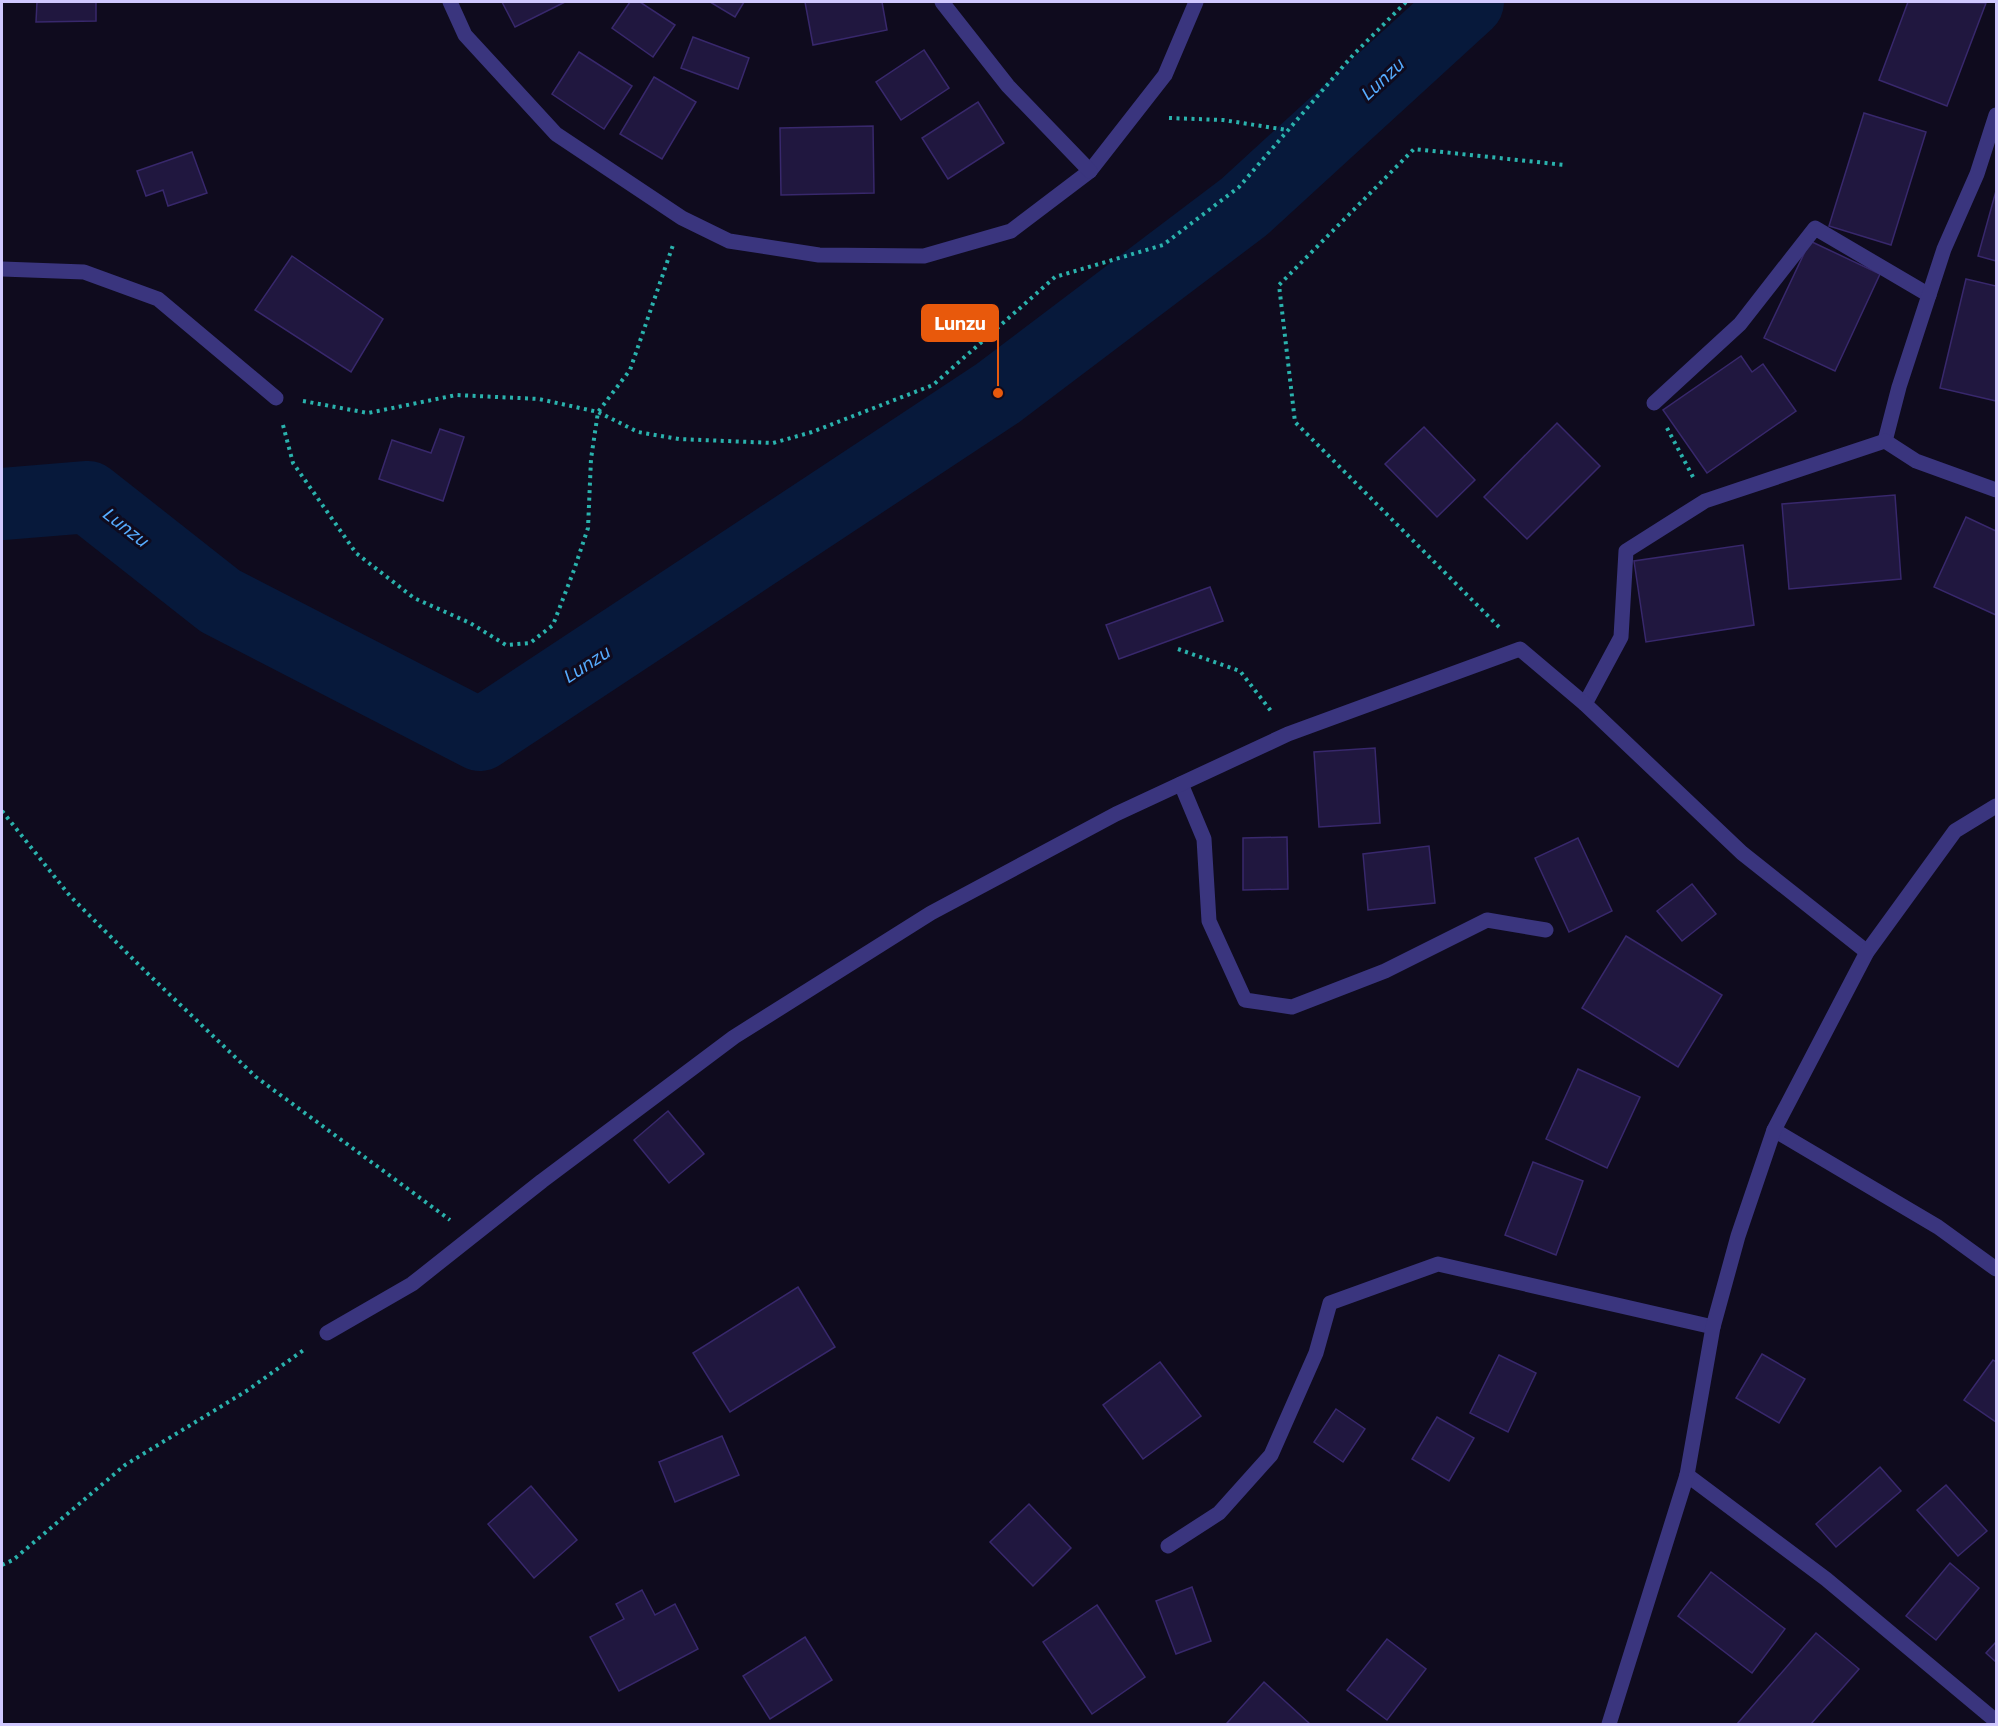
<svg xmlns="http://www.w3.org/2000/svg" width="1998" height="1726" font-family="'Golos Text',sans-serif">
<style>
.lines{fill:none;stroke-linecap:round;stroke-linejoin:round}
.river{stroke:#07193b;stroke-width:72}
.building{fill:#20173f;stroke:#38286c;stroke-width:1.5}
.path{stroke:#2ab2ad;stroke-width:4;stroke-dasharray:3 4.5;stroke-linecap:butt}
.minor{stroke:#3a357e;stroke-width:15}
.labels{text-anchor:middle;stroke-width:6;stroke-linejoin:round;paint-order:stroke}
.water-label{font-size:18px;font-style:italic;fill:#56acff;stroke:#0f0b1e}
.leader{fill:none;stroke:#e8590c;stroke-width:2}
.callout-dot{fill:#e8590c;stroke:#0f0b1e;stroke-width:2}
.callout{fill:#e8590c;stroke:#e8590c;stroke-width:2}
.callout-label{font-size:18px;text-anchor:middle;font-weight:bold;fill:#fff}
</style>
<rect width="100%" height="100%" fill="#0f0b1e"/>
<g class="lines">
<path class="river" d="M2 504 88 497 220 601 480 735 998 393 1244 207 1468 2"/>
</g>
<g class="building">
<path d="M37 2H96V21L36 22Z"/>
<path d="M502 2H565L515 27Z"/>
<path d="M630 2H640L675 25 653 57 612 28Z"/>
<path d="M710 2H744L735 17Z"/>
<path d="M805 2H882L887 30 813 45Z"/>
<path d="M1908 2 1986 3 1947 106 1879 80Z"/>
<path d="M693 37 749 58 738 89 681 68Z"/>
<path d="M924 50 949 88 901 120 876 82Z"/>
<path d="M579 52 632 86 604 129 552 94Z"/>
<path d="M654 77 696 102 662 159 620 134Z"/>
<path d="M978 102 1004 143 948 179 922 138Z"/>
<path d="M1864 113 1926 132 1891 245 1829 226Z"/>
<path d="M873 126 874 193 781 195 780 128Z"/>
<path d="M192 152 207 193 168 206 163 190 146 196 137 171Z"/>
<path d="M1996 191V261L1978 256Z"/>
<path d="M1810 241 1880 274 1835 371 1764 338Z"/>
<path d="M292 256 383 319 351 372 255 310Z"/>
<path d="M1966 279 1996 286V401L1940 388Z"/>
<path d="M1741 356 1752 372 1763 364 1796 411 1707 473 1663 410Z"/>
<path d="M1557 423 1600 466 1527 539 1484 497Z"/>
<path d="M1424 427 1475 480 1437 517 1385 464Z"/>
<path d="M440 429 464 437 443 501 379 479 392 440 431 453Z"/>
<path d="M1895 495 1901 579 1789 589 1782 504Z"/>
<path d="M1966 517 1996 531V615L1934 587Z"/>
<path d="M1743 545 1754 625 1646 642 1634 561Z"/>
<path d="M1210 587 1223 621 1119 659 1106 625Z"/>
<path d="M1375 748 1380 823 1319 827 1314 752Z"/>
<path d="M1287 837 1288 889 1243 890V838Z"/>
<path d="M1578 838 1612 911 1569 932 1535 858Z"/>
<path d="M1429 846 1435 903 1368 910 1363 854Z"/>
<path d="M1692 884 1716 914 1682 941 1657 911Z"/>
<path d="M1626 936 1722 995 1678 1067 1582 1008Z"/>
<path d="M1578 1069 1640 1097 1607 1168 1546 1139Z"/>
<path d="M668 1111 704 1154 669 1183 634 1140Z"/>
<path d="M1533 1162 1583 1181 1556 1255 1505 1235Z"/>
<path d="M798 1287 835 1347 730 1412 693 1353Z"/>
<path d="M1762 1354 1805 1379 1779 1423 1736 1398Z"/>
<path d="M1499 1355 1536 1373 1508 1432 1470 1413Z"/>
<path d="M1993 1360 1996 1362V1422L1964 1400Z"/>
<path d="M1160 1362 1201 1416 1143 1459 1103 1405Z"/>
<path d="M1336 1409 1365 1429 1343 1462 1314 1442Z"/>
<path d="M1437 1417 1474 1438 1449 1481 1412 1459Z"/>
<path d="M722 1436 739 1475 675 1502 659 1462Z"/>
<path d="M1880 1467 1901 1491 1836 1547 1816 1524Z"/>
<path d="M1946 1485 1987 1531 1958 1556 1917 1510Z"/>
<path d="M531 1486 577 1540 534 1578 488 1524Z"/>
<path d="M1029 1504 1071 1548 1033 1586 990 1542Z"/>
<path d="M1950 1563 1979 1588 1936 1640 1906 1616Z"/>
<path d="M1711 1572 1785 1629 1752 1673 1678 1616Z"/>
<path d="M1192 1587 1211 1641 1176 1654 1156 1601Z"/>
<path d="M642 1590 655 1615 675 1604 698 1649 619 1691 590 1637 624 1619 616 1604Z"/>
<path d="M1097 1605 1145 1677 1092 1714 1043 1642Z"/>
<path d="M1816 1633 1859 1669 1811 1724H1737Z"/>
<path d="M805 1637 832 1680 770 1719 743 1676Z"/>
<path d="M1387 1639 1426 1669 1387 1720 1347 1690Z"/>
<path d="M1996 1642V1662L1986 1653Z"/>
<path d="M1264 1682 1310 1724H1229L1227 1723Z"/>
</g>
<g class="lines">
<g class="path">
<path d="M1169 118 1223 120 1287 130"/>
<path d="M303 401 368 413 456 395 539 399 598 412 638 432 679 439 773 443 812 432 933 385 1055 277 1163 245 1239 187 1353 55 1406 2"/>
<path d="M283 425 293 463 356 553 414 598 470 623 506 645 530 643 553 625 574 570 588 528 591 459 598 412 630 370 673 245"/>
<path d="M1667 428 1693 477"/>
<path d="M1499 627 1295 422 1279 285 1414 149 1565 165"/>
<path d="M1178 649 1240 671 1271 711"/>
<path d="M2 811 70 896 146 972 256 1077 450 1220"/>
<path d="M2 1565 13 1560 125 1465 248 1390 305 1349"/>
</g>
<g class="minor">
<path d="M450 2 465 35 556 134 682 218 729 241 819 255 924 256 1011 231 1090 171 1165 75 1196 2"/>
<path d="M942 2 1008 86 1090 171"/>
<path d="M2 269 84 272 158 299 276 398"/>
<path d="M1654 403 1740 324 1815 228 1929 295"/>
<path d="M1885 441 1899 387 1944 249 1977 174 1996 115"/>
<path d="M1585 704 1621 637 1626 551 1705 501 1885 441 1916 461 1996 490"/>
<path d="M1181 784 1204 839 1209 921 1245 1000 1292 1007 1385 971 1487 920 1546 930"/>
<path d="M1774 1130 1938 1227 1996 1269"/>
<path d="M327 1333 412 1284 542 1181 734 1037 931 913 1116 814 1288 734 1520 649 1585 704 1742 853 1867 952"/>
<path d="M1687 1475 1826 1579 1996 1721"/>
<path d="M1168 1546 1219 1513 1271 1455 1316 1353 1330 1303 1438 1264 1713 1327"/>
<path d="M1609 1724 1687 1475 1713 1327 1738 1236 1774 1130 1867 952 1955 831 1996 806"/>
</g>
</g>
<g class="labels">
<g class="water-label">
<text transform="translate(1382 80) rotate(-43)" y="6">Lunzu</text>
<text transform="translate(125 527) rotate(38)" y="6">Lunzu</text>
<text transform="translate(586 665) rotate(-33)" y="6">Lunzu</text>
</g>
</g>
<path class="leader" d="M998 393L998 323"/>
<circle class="callout-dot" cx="998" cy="393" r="6"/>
<rect class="callout" x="922" y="305" width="76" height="36" rx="6"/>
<g class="callout-label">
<text x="960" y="330">Lunzu</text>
</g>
<rect width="1998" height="1726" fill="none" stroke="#d0c8ff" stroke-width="6"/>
</svg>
